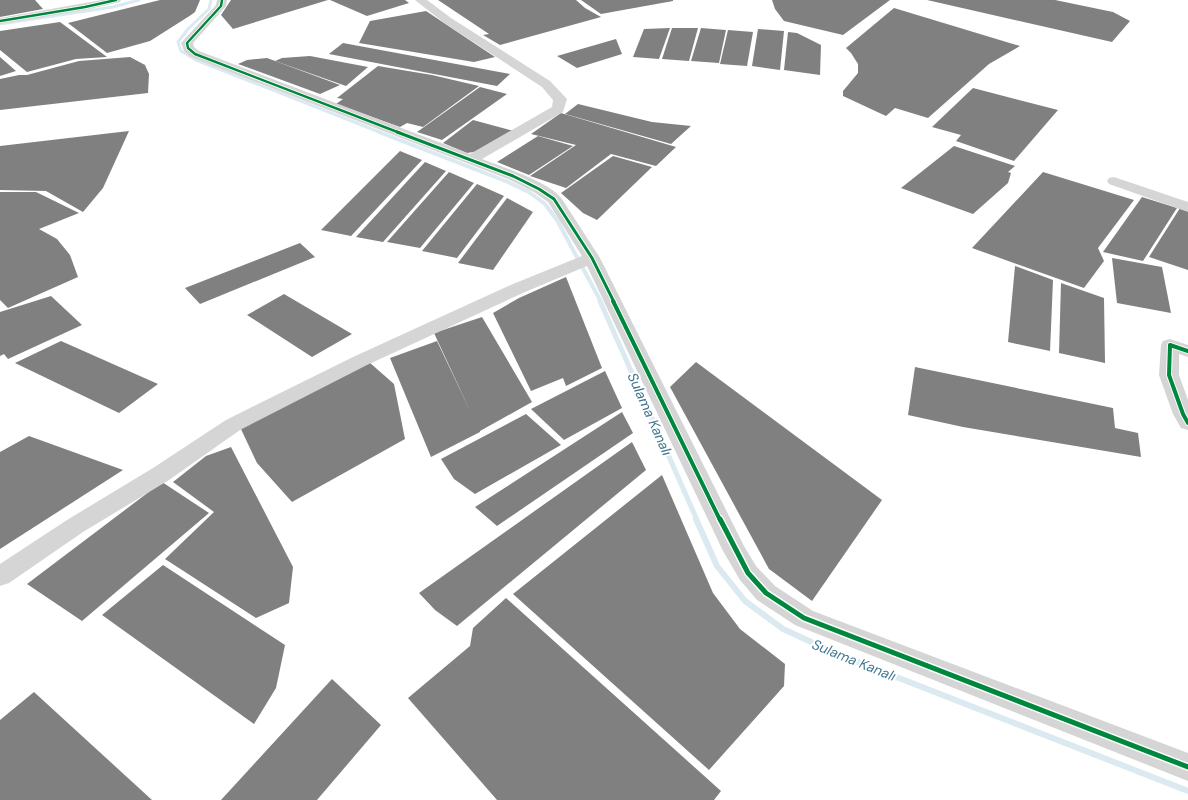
<svg xmlns="http://www.w3.org/2000/svg" width="1188" height="800" font-family="'DM Sans',sans-serif">
<style>
.lines{fill:none;stroke-linecap:round;stroke-linejoin:round}
.stream-far3{stroke:#dbe9f0;stroke-width:3}
.stream-far2{stroke:#dbe9f0;stroke-width:4}
.stream-far1{stroke:#dbe9f0;stroke-width:5}
.stream{stroke:#dbe9f0;stroke-width:6}
.building{fill:#808080}
.minor{fill:#d5d5d5;fill-rule:evenodd}
.cycleway-far3-casing{stroke:#fff;stroke-width:4}
.cycleway-far2-casing{stroke:#fff;stroke-width:5}
.cycleway-far1-casing{stroke:#fff;stroke-width:6}
.cycleway-casing{stroke:#fff;stroke-width:8}
.cycleway-far3{stroke:#00873e;stroke-width:2.5}
.cycleway-far2{stroke:#00873e;stroke-width:3}
.cycleway-far1{stroke:#00873e;stroke-width:4}
.cycleway{stroke:#00873e;stroke-width:5}
.labels{text-anchor:middle;stroke-width:4;stroke-linejoin:round;paint-order:stroke}
.water-label{font-size:14px;font-style:italic;fill:#427790;stroke:#fff}
</style>
<rect width="100%" height="100%" fill="#fff"/>
<g class="lines">
<g class="stream-far3">
<path d="M211 0 209 9 188 29 178 42 181 51 196 60 382 133"/>
<path d="M0 24 113 7 139 0"/>
</g>
<path class="stream-far2" d="M379 132 508 182 529 192 545 204 557 220 601 302"/>
<path class="stream-far1" d="M600 301 697 520"/>
<path class="stream" d="M696 519 717 566 745 601 783 629 835 653 1188 791"/>
</g>
<g class="building">
<path d="M0 0H35L43 9 0 17Z"/>
<path d="M160 0H200L195 12 191 15 150 41 107 53 68 23Z"/>
<path d="M231 0H328L233 29 221 15Z"/>
<path d="M330 0H405L409 3 367 16Z"/>
<path d="M438 0H576L585 8 601 17 500 45 483 35 489 34Z"/>
<path d="M581 0H673V1L601 14Z"/>
<path d="M772 0H890L843 35 784 21 775 9Z"/>
<path d="M927 0H1055L1113 12 1130 21 1112 42Z"/>
<path d="M894 8 1020 46 989 64 928 118 895 108 886 116 843 96V91L858 73V64L851 53 846 48Z"/>
<path d="M426 11 495 57 474 62 359 43 370 21Z"/>
<path d="M60 22 107 57 76 59 27 72 0 50V31Z"/>
<path d="M670 28 659 59 633 57 644 29Z"/>
<path d="M672 28H698L689 61 662 59Z"/>
<path d="M701 28 726 30 719 63 691 61Z"/>
<path d="M758 29 784 31 780 70 752 66Z"/>
<path d="M728 30 753 32 747 66 720 64Z"/>
<path d="M788 32 797 33 821 45 820 75 784 70Z"/>
<path d="M616 39 622 54 577 68 557 56Z"/>
<path d="M343 43 510 74 497 86 329 54Z"/>
<path d="M310 56 368 67 346 86 275 61 282 58Z"/>
<path d="M0 57 16 71 0 76Z"/>
<path d="M130 57 145 65 149 74 148 93 0 110V79L19 75H27L79 61Z"/>
<path d="M267 58 340 85 320 94 238 64 247 60Z"/>
<path d="M378 66 432 75 479 86 423 127 407 123 400 127 336 104 343 99 337 98Z"/>
<path d="M480 87 507 94 442 140 417 132Z"/>
<path d="M973 88 1058 110 1014 161 956 141 961 135 932 127Z"/>
<path d="M578 104 652 122 691 126 671 144 565 114Z"/>
<path d="M561 113 676 147 656 166 611 154 566 188 530 176 576 145 531 134Z"/>
<path d="M473 120 514 131 480 151 467 153 443 143Z"/>
<path d="M129 131 103 188 83 212 46 191 0 190V146Z"/>
<path d="M538 136 573 146 529 175 497 162Z"/>
<path d="M954 146 1015 166 1008 172 1011 173 1008 183 973 214 901 188Z"/>
<path d="M400 151 422 160 351 236 321 230Z"/>
<path d="M613 156 652 167 597 220 583 213 561 193Z"/>
<path d="M425 162 446 171 383 242 356 237Z"/>
<path d="M449 172 474 183 420 248 387 242Z"/>
<path d="M1043 172 1134 200 1098 248 1104 261 1084 288 972 248Z"/>
<path d="M477 184 504 196 457 258 422 251Z"/>
<path d="M0 192H36L79 213 39 229 57 239 70 255 78 277 8 308 0 300Z"/>
<path d="M1142 197 1177 208 1143 261 1103 252Z"/>
<path d="M507 198 533 212 493 270 458 263Z"/>
<path d="M1180 208 1188 211V270L1149 257Z"/>
<path d="M300 243 315 257 200 304 185 288Z"/>
<path d="M1112 258 1162 267 1171 313 1117 303Z"/>
<path d="M1015 266 1053 280 1050 351 1008 342Z"/>
<path d="M566 277 602 368 566 386 563 378 531 391 493 313 519 298Z"/>
<path d="M1061 283 1104 298 1105 363 1059 353Z"/>
<path d="M284 294 352 334 312 357 247 315Z"/>
<path d="M51 296 82 325 8 359 4 354 0 356V312Z"/>
<path d="M482 317 532 402 480 431V432L431 457 390 358 437 341 472 415 434 333Z"/>
<path d="M61 341 158 384 119 413 15 363Z"/>
<path d="M369 362 394 384 405 439 292 502 257 463 240 427Z"/>
<path d="M696 362 882 500 812 601 769 569 670 387Z"/>
<path d="M915 367 1113 408 1115 428 1138 433 1141 457 963 427 908 415Z"/>
<path d="M605 371 622 408 564 440 531 409Z"/>
<path d="M622 412 633 433 497 526 475 507Z"/>
<path d="M526 414 561 445 475 494 454 479 441 459Z"/>
<path d="M29 436 123 470 0 549V452Z"/>
<path d="M632 442 646 470 457 626 435 610 419 593Z"/>
<path d="M231 447 293 567 289 603 256 618 165 559 214 512 173 482 206 456Z"/>
<path d="M662 475 713 593 740 629 785 664 784 686 709 770 513 594Z"/>
<path d="M162 482 209 513 82 621 27 584Z"/>
<path d="M163 565 285 645 276 688 254 724 102 615Z"/>
<path d="M506 598 721 791 714 800H497L408 698 470 646 473 628Z"/>
<path d="M332 679 381 725 317 800H221Z"/>
<path d="M34 692 152 800H0V720Z"/>
</g>
<g class="lines">
<g class="minor">
<path d="M102 0H121L120 2 85 10 0 24V18Z"/>
<path d="M217 0H227L226 6 193 43 194 47 199 51 470 154 552 107 553 100 542 87 443 22 415 0H427L451 18 550 81 567 99 563 112 482 159C502 167 550 182 562 199L600 258 744 546 756 566 775 586 813 611 1188 753V781L795 625 757 600 740 580 723 551 587 266 525 292 367 365 240 430 169 480 83 532 9 583 0 586V564L67 520 153 468 226 420 353 357 513 284 582 256 548 202 534 192 508 179 191 57 184 51 181 43 216 5Z"/>
<path d="M1114 177 1188 202V212L1109 184 1107 181 1109 178Z"/>
<path d="M1170 339 1188 345V357L1179 354V375L1188 400V430L1181 428 1173 414 1159 375 1161 345 1163 341Z"/>
</g>
<defs>
<g id="cycleway-far3">
<path d="M222 0 221 6 187 43 188 48 195 54 400 133"/>
<path d="M0 21 85 7 116 0"/>
</g>
<path id="cycleway-far2" d="M397 132 513 176 539 189 554 199 592 258 614 302"/>
<g id="cycleway-far1">
<path d="M613 301 720 520"/>
<path d="M1188 351 1170 345 1169 375 1183 414 1188 423"/>
</g>
<path id="cycleway" d="M720 519 748 573 766 593 804 618 1188 767"/>
</defs>
<use href="#cycleway-far3" class="cycleway-far3-casing"/>
<use href="#cycleway-far2" class="cycleway-far2-casing"/>
<use href="#cycleway-far1" class="cycleway-far1-casing"/>
<use href="#cycleway" class="cycleway-casing"/>
<use href="#cycleway-far3" class="cycleway-far3"/>
<use href="#cycleway-far2" class="cycleway-far2"/>
<use href="#cycleway-far1" class="cycleway-far1"/>
<use href="#cycleway" class="cycleway"/>
</g>
<g class="labels">
<g class="water-label">
<text transform="translate(650 414) rotate(66)" y="5">Sulama Kanalı</text>
<text transform="translate(854 660) rotate(22)" y="5">Sulama Kanalı</text>
</g>
</g>
</svg>
